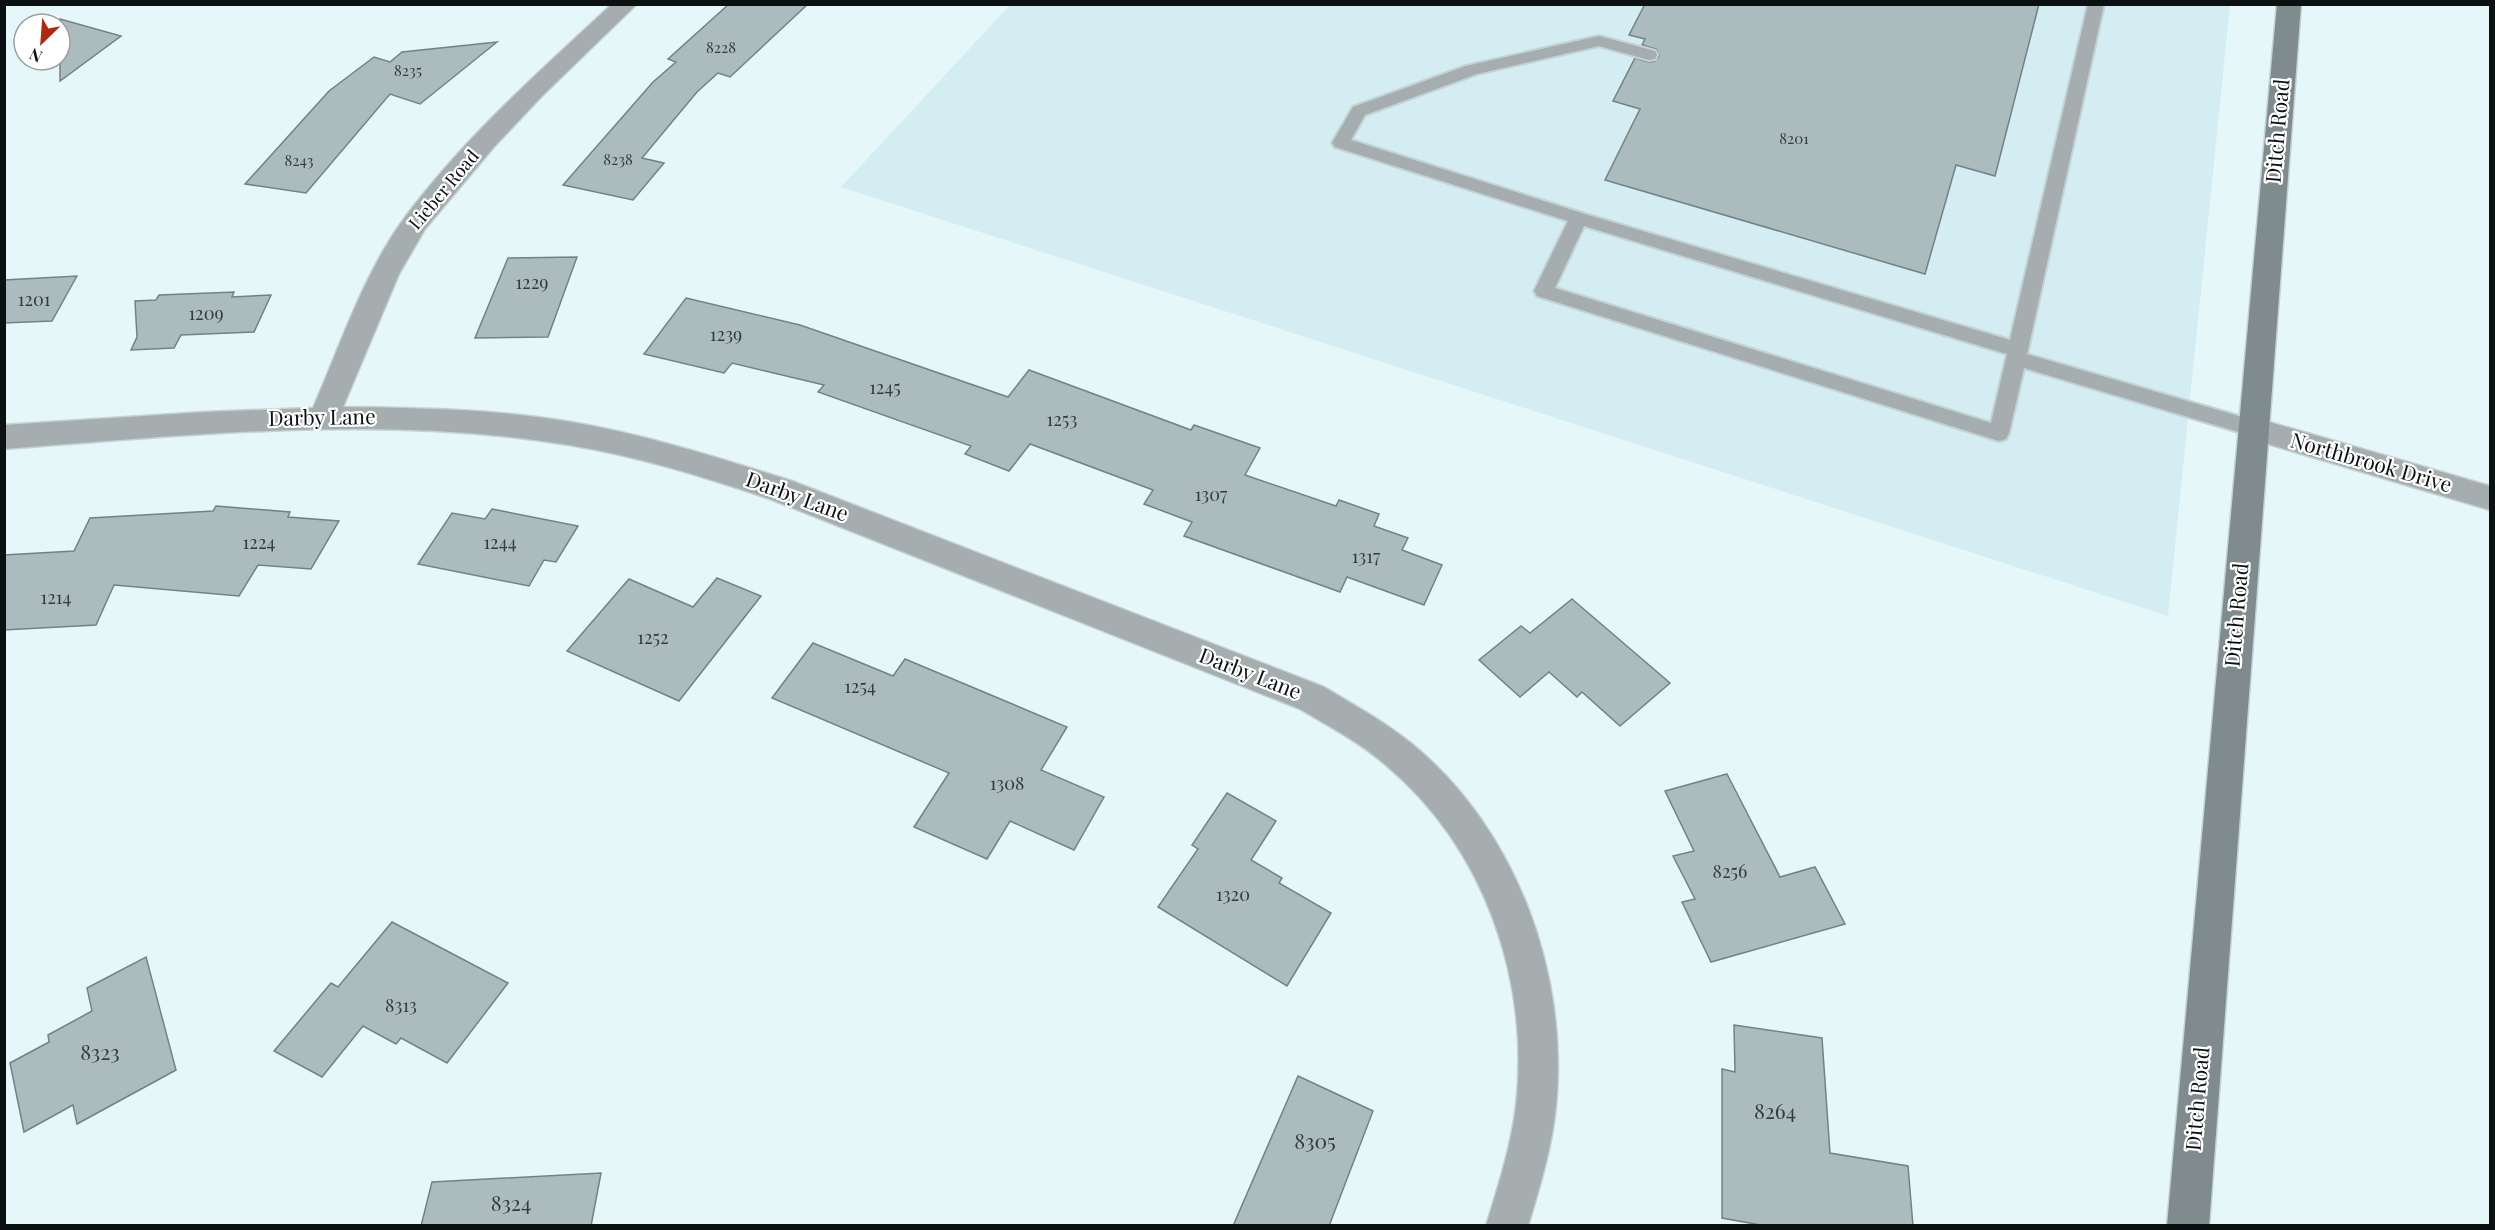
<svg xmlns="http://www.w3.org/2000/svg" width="2495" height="1230" font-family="'Playfair Display',serif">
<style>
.built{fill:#d3edf2}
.building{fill:#abbbbe;stroke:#738285;stroke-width:1.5}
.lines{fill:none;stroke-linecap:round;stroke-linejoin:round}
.service-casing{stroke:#c3d2d5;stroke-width:4}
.minor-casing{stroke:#c3d2d5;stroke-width:3}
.secondary-casing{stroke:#c3d2d5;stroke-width:3}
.service{fill:#a6adae;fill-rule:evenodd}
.minor{fill:#a6adae;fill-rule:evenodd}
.secondary{fill:#808b8d;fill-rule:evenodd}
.labels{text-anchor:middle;stroke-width:4.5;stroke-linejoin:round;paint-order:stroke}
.far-number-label{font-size:15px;fill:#333b3c}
.far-street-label{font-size:18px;fill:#0b1011;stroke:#fff}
.number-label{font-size:18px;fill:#333b3c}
.street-label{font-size:21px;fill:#0b1011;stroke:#fff}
.near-number-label{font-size:21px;fill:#333b3c}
</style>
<rect width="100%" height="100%" fill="#e6f7fa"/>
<path class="built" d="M1010 5H2230L2168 616 841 187Z"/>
<g class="building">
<path d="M729 4H808L730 77 718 73 697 92 642 158 664 163 633 200 563 185 653 82 676 62 668 59Z"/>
<path d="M1645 4H2039L1995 176 1956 165 1925 274 1605 180 1640 109 1613 101 1635 58 1649 62 1655 61 1659 56 1656 49 1642 45 1645 39 1629 35Z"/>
<path d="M60 19 121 36 60 81Z"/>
<path d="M497 42 420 104 390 94 306 193 245 184 329 91 374 57 390 62 402 52Z"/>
<path d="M577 257 548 337 475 338 508 258Z"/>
<path d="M77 276 52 321 4 323V280Z"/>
<path d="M234 292 232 297 271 295 254 332 181 335 174 348 131 350 137 337 135 301 156 300 159 295Z"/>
<path d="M686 298 800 325 1008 397 1029 370 1191 430 1194 425 1260 448 1245 475 1336 506 1339 500 1379 514 1374 526 1408 538 1402 550 1442 565 1424 605 1347 577 1340 592 1184 536 1192 522 1144 504 1153 490 1030 444 1009 471 965 454 971 446 818 392 824 385 732 363 724 373 644 354Z"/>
<path d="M216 506 290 512 288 517 339 521 311 569 258 565 239 596 114 585 96 625 4 630V555L74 551 90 518 213 511Z"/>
<path d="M492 509 578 526 556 562 544 560 529 586 418 564 452 513 485 519Z"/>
<path d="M717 578 761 596 679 701 567 651 629 579 693 607Z"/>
<path d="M1572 599 1670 683 1620 726 1582 692 1577 697 1549 672 1520 697 1479 660 1521 626 1530 633Z"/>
<path d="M813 643 893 676 905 659 1067 727 1041 770 1104 797 1074 850 1010 821 987 859 914 827 949 773 772 698Z"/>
<path d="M1727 774 1780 877 1815 867 1845 924 1711 962 1682 902 1695 899 1673 856 1694 851 1665 791Z"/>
<path d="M1227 793 1276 821 1251 860 1282 878 1279 883 1331 913 1287 986 1158 907 1198 849 1192 845Z"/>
<path d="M392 922 508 983 447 1063 401 1038 396 1044 363 1026 322 1077 274 1051 331 983 338 987Z"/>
<path d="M146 957 176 1070 77 1124 73 1105 24 1132 10 1063 49 1042 48 1035 92 1011 87 988Z"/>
<path d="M1734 1025 1822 1038 1830 1153 1908 1166 1913 1226H1766L1722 1218V1069L1735 1072Z"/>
<path d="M1298 1076 1373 1111 1329 1226H1233Z"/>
<path d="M601 1173 591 1226H421L432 1182Z"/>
</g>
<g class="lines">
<defs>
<path id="service" d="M2088 4H2104L2027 354 2259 422 2262 428 2259 434 2252 436 2024 368 2009 433 2006 439 1999 441 1537 296 1534 291 1568 221 1335 147 1332 143 1353 107 1466 66 1599 36 1655 51 1657 55 1655 59 1649 60 1599 46 1477 74 1365 115 1351 140 1585 214 2010 340ZM1584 226 2007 354 1991 423 1555 288Z"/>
<g id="minor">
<path d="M612 4H637L542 96 493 148 425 229 399 274 343 407C419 408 496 409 571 422 647 435 719 458 792 481L1324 687C1354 705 1385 722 1412 744 1516 829 1569 974 1556 1106 1552 1147 1540 1186 1528 1226H1486C1498 1187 1511 1147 1516 1106 1530 980 1485 849 1387 766 1361 743 1330 727 1300 709L770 499C704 477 638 456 569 445 383 414 191 435 4 449V425L205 412 313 408C341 344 364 272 406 216 465 137 540 71 612 4Z"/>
<path d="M2252 417 2490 486V510L2241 436 2237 428 2241 420Z"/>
</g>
<path id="secondary" d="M2277 4H2301L2209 1226H2167Z"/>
</defs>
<use href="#service" class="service-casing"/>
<use href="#minor" class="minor-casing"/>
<use href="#secondary" class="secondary-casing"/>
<use href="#service" class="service"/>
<use href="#minor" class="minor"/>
<use href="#secondary" class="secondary"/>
</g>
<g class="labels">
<g class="far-number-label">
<text x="721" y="53">8228</text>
<text x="408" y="76">8235</text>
<text x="1794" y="144">8201</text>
<text x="618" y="165">8238</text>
<text x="299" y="166">8243</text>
</g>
<g class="far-street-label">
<text transform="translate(444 190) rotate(-50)" y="6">Lieber Road</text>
</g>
<g class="number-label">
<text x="532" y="289">1229</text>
<text x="34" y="306">1201</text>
<text x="206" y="320">1209</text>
<text x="726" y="341">1239</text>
<text x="885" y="394">1245</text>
<text x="1062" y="426">1253</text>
<text x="1211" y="501">1307</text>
<text x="259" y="549">1224</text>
<text x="500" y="549">1244</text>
<text x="1366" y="563">1317</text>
<text x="56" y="604">1214</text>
<text x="653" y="644">1252</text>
<text x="860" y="693">1254</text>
<text x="1007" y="790">1308</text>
<text x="1730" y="878">8256</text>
<text x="1233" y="901">1320</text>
<text x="401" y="1012">8313</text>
</g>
<g class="street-label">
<text transform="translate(2278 131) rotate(-85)" y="7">Ditch Road</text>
<text transform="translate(322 418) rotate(-1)" y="7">Darby Lane</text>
<text transform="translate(2371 463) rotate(16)" y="7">Northbrook Drive</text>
<text transform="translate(797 497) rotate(20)" y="7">Darby Lane</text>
<text transform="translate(2237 615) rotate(-85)" y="7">Ditch Road</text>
<text transform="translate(1250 674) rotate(21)" y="7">Darby Lane</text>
<text transform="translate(2198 1099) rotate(-85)" y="7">Ditch Road</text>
</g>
<g class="near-number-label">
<text x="100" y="1060">8323</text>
<text x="1775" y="1119">8264</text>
<text x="1315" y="1149">8305</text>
<text x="511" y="1211">8324</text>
</g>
</g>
<rect width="2495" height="1230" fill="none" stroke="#0b1011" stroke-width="12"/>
<g transform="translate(42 42) rotate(205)"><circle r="28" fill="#ffffff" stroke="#9d9fa0" stroke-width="1.5"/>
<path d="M0-4.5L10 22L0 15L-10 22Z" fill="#b3260f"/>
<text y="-9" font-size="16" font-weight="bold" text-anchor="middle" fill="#0b1011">N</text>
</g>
</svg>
